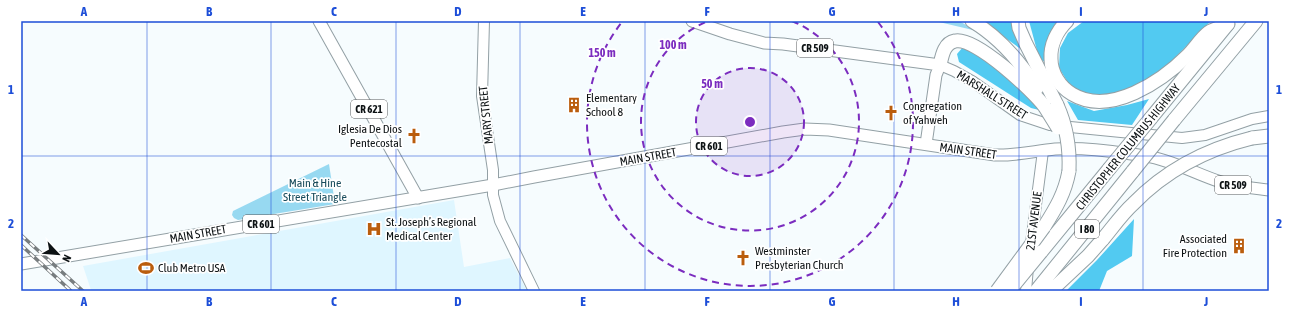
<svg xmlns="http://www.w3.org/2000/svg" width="1290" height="312" font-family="'Asap Condensed',sans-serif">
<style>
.built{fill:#dff6ff}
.green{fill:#97d9f1}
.forest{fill:#52caf1}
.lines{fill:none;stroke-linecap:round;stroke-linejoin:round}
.secondary-casing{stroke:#93a0a5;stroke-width:12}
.primary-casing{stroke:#93a0a5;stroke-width:13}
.highway-casing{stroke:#93a0a5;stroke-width:15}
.secondary{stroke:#fff;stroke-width:10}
.primary{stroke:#fff;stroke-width:11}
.highway{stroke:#fff;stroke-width:13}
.rail-casing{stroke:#787d7f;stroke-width:3.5}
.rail{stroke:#fff;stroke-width:2;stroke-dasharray:6;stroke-linecap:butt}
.highway-bridge-casing{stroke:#93a0a5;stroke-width:15;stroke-linecap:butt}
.highway-bridge{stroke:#fff;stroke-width:13}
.grid{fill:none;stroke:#1d4ed8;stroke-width:1;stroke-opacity:0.55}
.ring{fill:none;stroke:#7b2cbf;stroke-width:2;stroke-dasharray:7 5}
.labels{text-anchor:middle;stroke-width:3.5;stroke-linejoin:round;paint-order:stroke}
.shield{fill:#fff;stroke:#56595a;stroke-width:1}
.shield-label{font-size:11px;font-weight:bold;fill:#0d1214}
.street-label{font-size:12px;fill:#0d1214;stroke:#fff}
.poi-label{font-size:12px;fill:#0d1214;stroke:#fff;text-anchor:start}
.park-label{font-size:12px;fill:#184b5b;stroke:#fff}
.centre{fill:#7b2cbf;stroke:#fff;stroke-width:2}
.ring-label{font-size:12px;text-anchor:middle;font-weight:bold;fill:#7b2cbf;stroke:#fff;stroke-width:3.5;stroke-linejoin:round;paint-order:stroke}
.neatline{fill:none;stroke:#1d4ed8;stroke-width:1.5}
.grid-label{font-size:13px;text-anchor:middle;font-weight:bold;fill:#1d4ed8}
</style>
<rect width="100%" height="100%" fill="#f6fcfe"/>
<path class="built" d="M454 200 464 267 510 258 527 291H92L91 290 83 266Z"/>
<g class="green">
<path d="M935 21H959L977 31 939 22Z"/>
<path d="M329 164 335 204 238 220 234 218 232 215 233 211Z"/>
</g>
<g class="forest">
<path d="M982 21H1016L1022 50Z"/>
<path d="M1029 21H1064L1046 63 1039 58Z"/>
<path d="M1084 21H1211L1160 73 1117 95 1090 98 1070 86 1059 68 1060 48 1068 33Z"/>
<path d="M963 47 987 60 1024 87 1043 111 1031 108 959 62 957 54Z"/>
<path d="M1149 99 1132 125 1078 120 1067 101 1094 111 1127 105Z"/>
<path d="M1134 219 1132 256 1107 271 1099 291H1066L1097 260Z"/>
</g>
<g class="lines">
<defs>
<g id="secondary">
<path d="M484 21 482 96 493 170V195L500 221 534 291"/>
<path d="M940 65 954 71 972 81 1020 115 1050 125 1182 138 1205 135 1252 119 1269 116"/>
<path d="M1031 243 1043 151"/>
<path d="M1026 291 1028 267"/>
</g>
<g id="primary">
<path d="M319 21 418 198"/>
<path d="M692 21 730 34 764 43 783 44 940 65 936 75 926 144"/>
<path d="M21 264 493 185 534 177 783 132 805 129 829 130 995 155C1015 156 1035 151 1055 149 1086 147 1116 152 1146 156 1172 160 1196 174 1221 182 1237 187 1253 188 1269 190"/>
</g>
<g id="highway">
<path d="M972 21C999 37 1021 63 1037 88"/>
<path d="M1018 21 1019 28 1026 44 1057 105"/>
<path d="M1067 21C1057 31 1050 45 1051 59 1051 73 1060 87 1072 94 1110 117 1162 81 1188 55 1195 48 1201 38 1209 32 1214 29 1222 27 1228 24"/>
<path d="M940 65C942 56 944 43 955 41 975 36 1033 91 1045 107"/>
<path d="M1151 118 1227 25"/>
<path d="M1174 120 1256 21"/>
<path d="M1252 138 1269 136"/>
<path d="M1044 227C1056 208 1065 193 1069 171"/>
<path d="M1041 252 1109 169"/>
<path d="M1040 288 1056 286 1088 256 1103 239"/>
<path d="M1036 291 1133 171"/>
</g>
</defs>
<use href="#secondary" class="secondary-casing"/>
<use href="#primary" class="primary-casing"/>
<use href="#highway" class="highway-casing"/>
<use href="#secondary" class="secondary"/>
<use href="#primary" class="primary"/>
<use href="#highway" class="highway"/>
<defs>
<g id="rail">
<path d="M21 235 83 291"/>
<path d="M21 245 71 291"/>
</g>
</defs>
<use href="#rail" class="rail-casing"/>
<use href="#rail" class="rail"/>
<defs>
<g id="highway-bridge">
<path d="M1057 105C1067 127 1070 147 1069 171"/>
<path d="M1045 107 1058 128"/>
<path d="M1109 169 1151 118"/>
<path d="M1133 171 1174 120"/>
<path d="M1103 239C1113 227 1122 214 1133 204 1165 171 1207 149 1252 138"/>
<path d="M997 291 1044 227"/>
<path d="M1009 291 1041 252"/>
</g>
</defs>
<use href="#highway-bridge" class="highway-bridge-casing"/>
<use href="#highway-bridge" class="highway-bridge"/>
</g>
<path class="grid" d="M147 21V291M271 21V291M396 21V291M520 21V291M645 21V291M770 21V291M894 21V291M1019 21V291M1143 21V291M21 156H1269"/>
<circle cx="750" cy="122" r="54" fill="#7b2cbf" fill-opacity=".12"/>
<g class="ring">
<circle cx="750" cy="122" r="54"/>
<path d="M792 21A109 109 0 1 1 708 21"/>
<path d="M878 22A163 163 0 1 1 622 22"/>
</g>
<defs>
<symbol id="building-bare" viewBox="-9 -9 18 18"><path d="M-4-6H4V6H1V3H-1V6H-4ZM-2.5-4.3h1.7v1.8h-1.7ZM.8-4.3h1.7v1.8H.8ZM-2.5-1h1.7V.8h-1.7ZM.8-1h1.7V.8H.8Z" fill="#ba5d0d" stroke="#fff" stroke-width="2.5" paint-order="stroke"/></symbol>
<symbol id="church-bare" viewBox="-9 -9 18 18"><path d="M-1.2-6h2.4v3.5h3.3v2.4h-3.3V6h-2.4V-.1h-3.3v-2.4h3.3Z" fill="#ba5d0d" stroke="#fff" stroke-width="2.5" paint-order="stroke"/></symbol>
<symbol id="hospital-bare" viewBox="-9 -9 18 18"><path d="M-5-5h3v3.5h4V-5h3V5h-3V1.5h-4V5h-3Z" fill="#ba5d0d" stroke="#fff" stroke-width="2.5" paint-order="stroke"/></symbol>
<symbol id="stadium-bare" viewBox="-9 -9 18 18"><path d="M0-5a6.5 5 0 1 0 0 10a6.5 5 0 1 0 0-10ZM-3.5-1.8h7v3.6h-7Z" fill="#ba5d0d" stroke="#fff" stroke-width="2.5" paint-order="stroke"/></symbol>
</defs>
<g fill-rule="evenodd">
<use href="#building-bare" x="563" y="94" width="22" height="22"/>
<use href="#church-bare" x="880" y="102" width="22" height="22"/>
<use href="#church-bare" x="403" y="125" width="22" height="22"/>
<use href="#hospital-bare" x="363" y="218" width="22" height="22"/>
<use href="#building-bare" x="1228" y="235" width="22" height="22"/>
<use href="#church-bare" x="732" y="247" width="22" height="22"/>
<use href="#stadium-bare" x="135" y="257" width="22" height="22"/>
</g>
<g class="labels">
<g class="shield">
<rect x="797" y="39" width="36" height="18" rx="3"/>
<rect x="351" y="100" width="36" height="18" rx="3"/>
<rect x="691" y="137" width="36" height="18" rx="3"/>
<rect x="1215" y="176" width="36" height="18" rx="3"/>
<rect x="243" y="215" width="36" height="18" rx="3"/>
<rect x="1075" y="220" width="24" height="18" rx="3"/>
</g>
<g class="shield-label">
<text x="815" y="52">CR 509</text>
<text x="369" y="113">CR 621</text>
<text x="709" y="150">CR 601</text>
<text x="1233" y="189">CR 509</text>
<text x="261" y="228">CR 601</text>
<text x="1087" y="233">I 80</text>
</g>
<g class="street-label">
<text transform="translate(992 95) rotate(32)" y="4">MARSHALL STREET</text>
<text transform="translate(486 115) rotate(-96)" y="4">MARY STREET</text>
<text transform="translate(1128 147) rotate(-51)" y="4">CHRISTOPHER COLUMBUS HIGHWAY</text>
<text transform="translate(968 151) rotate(8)" y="4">MAIN STREET</text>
<text transform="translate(648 157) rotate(-10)" y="4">MAIN STREET</text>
<text transform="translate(1034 221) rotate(-83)" y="4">21ST AVENUE</text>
<text transform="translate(198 234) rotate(-10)" y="4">MAIN STREET</text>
</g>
<g class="poi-label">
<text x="586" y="102">Elementary<tspan x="586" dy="14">School 8</tspan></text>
<text x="903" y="110">Congregation<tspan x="903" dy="14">of Yahweh</tspan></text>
<text x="402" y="133" text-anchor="end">Iglesia De Dios<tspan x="402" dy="14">Pentecostal</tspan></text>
<text x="386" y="226">St. Joseph’s Regional<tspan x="386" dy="14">Medical Center</tspan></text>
<text x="1227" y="243" text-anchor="end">Associated<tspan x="1227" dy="14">Fire Protection</tspan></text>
<text x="755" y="255">Westminster<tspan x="755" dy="14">Presbyterian Church</tspan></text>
<text x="158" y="272">Club Metro USA</text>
</g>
<g class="park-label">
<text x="315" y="187">Main &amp; Hine<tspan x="315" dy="14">Street Triangle</tspan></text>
</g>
</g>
<circle cx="750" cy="122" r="6" class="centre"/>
<g class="ring-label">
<text x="673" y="49">100 m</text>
<text x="602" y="57">150 m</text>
<text x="712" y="88">50 m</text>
</g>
<rect width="1290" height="312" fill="none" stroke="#ffffff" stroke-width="44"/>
<g transform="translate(58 254) rotate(116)" stroke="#ffffff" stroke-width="3" paint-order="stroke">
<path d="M0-3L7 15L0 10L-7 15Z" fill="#0d1214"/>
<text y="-6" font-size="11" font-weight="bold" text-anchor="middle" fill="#0d1214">N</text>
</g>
<rect x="22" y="22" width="1246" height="268" class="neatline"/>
<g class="grid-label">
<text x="84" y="16">A</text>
<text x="209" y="16">B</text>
<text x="334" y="16">C</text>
<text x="458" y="16">D</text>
<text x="583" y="16">E</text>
<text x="707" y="16">F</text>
<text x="832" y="16">G</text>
<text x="956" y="16">H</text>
<text x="1081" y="16">I</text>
<text x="1206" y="16">J</text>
<text x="11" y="94">1</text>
<text x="1279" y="94">1</text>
<text x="11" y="228">2</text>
<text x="1279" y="228">2</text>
<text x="84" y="306">A</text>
<text x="209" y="306">B</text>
<text x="334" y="306">C</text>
<text x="458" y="306">D</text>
<text x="583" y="306">E</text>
<text x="707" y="306">F</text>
<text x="832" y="306">G</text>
<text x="956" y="306">H</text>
<text x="1081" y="306">I</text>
<text x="1206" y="306">J</text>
</g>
</svg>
